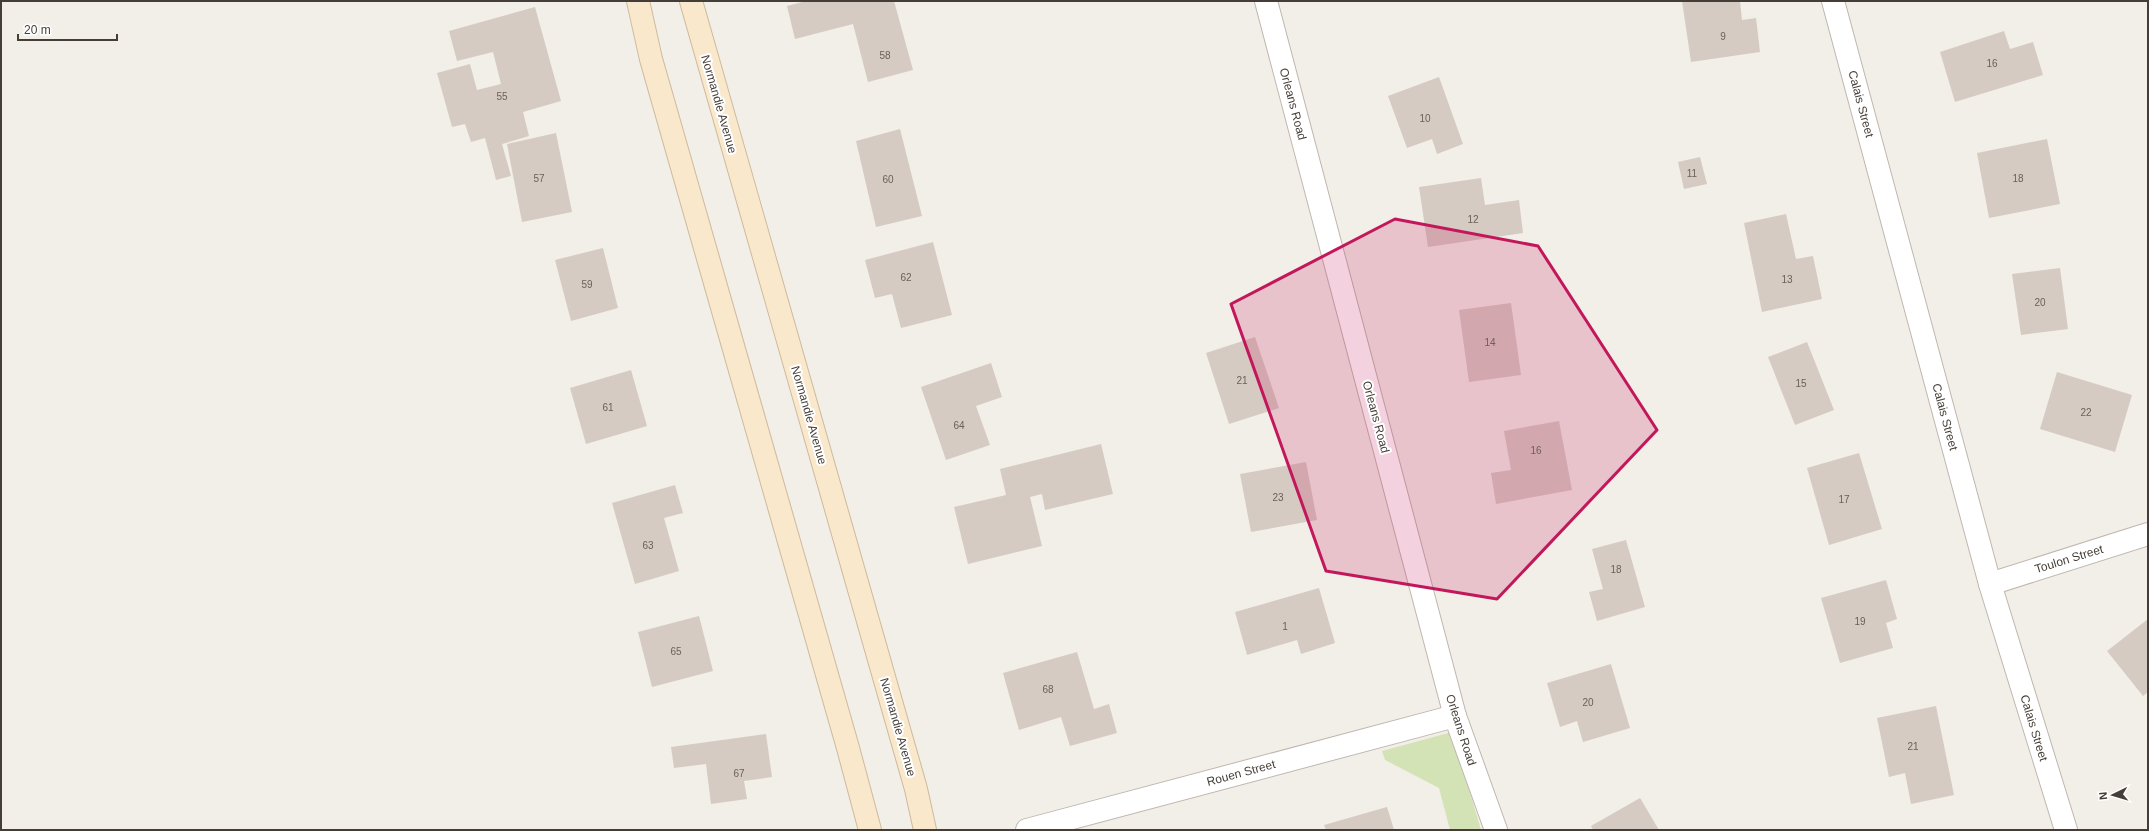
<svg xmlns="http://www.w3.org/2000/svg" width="2149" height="831" font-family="Helvetica,sans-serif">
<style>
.green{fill:#d4e3b5}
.building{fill:#d6cbc2}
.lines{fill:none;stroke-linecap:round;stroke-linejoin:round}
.street-casing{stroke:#c0b7af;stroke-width:24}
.secondary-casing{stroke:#ceba9c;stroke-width:24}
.street{stroke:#fff;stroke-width:22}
.secondary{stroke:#f9e8cb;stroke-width:22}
.marked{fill:#c2185b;fill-opacity:0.2;stroke:#c2185b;stroke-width:3;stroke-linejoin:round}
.labels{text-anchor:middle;stroke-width:4;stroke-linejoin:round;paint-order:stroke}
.number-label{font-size:10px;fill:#69615a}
.street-label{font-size:12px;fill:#453e38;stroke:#fff}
</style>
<rect width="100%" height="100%" fill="#f2eee8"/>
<path class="green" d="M1452 732 1481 830H1450L1439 788 1385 760 1382 751Z"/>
<g class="building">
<path d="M806 1H894L913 70 868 82 853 24 795 39 787 6Z"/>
<path d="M1682 1H1740L1742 20 1756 18 1760 52 1691 62Z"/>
<path d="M535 7 561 101 523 112 529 136 502 144 511 176 496 180 485 138 471 142 465 124 452 127 437 73 470 64 477 90 501 84 493 52 457 61 449 31Z"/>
<path d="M2004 31 2010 49 2033 42 2043 75 1955 102 1940 52Z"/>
<path d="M1439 77 1463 144 1437 154 1432 139 1407 148 1388 96Z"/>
<path d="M900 129 922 216 876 227 856 141Z"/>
<path d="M556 133 572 212 522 222 507 144Z"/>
<path d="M2047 139 2060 204 1989 218 1977 153Z"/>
<path d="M1700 157 1707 184 1684 189 1678 162Z"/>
<path d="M1481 178 1485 205 1519 200 1523 233 1428 247 1419 187Z"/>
<path d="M1786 214 1796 259 1813 256 1822 299 1762 312 1744 223Z"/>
<path d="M933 242 952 315 901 328 892 294 875 298 865 260Z"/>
<path d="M603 248 618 308 571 321 555 260Z"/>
<path d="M2060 268 2068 329 2021 335 2012 274Z"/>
<path d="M1511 303 1521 375 1469 382 1459 310Z"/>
<path d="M1255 337 1279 408 1229 424 1206 353Z"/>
<path d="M1807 342 1834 410 1795 425 1768 357Z"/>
<path d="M991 363 1002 397 976 406 990 445 946 460 921 387Z"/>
<path d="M631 370 647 426 586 444 570 388Z"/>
<path d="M2057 372 2132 395 2115 452 2040 429Z"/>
<path d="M1559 421 1572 490 1496 504 1491 473 1511 470 1504 431Z"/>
<path d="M1101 444 1113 494 1045 510 1042 494 1030 497 1042 546 968 564 954 507 1006 495 1000 469Z"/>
<path d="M1859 453 1882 529 1829 545 1807 468Z"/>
<path d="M1306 462 1317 520 1251 532 1240 474Z"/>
<path d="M675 485 683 513 664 518 679 571 635 584 612 503Z"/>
<path d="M1626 540 1645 607 1597 621 1589 592 1603 589 1592 549Z"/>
<path d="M1886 580 1897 619 1886 623 1893 648 1840 663 1821 598Z"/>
<path d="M1319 588 1335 643 1301 654 1297 640 1247 655 1235 612Z"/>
<path d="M699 616 713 671 652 687 638 632Z"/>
<path d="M2148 619V692L2143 696 2107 651Z"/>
<path d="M1077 652 1094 709 1109 704 1117 733 1070 746 1061 717 1019 730 1003 673Z"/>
<path d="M1611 664 1630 728 1583 742 1577 721 1560 727 1547 683Z"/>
<path d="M1936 706 1954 795 1911 804 1905 773 1889 777 1877 718Z"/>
<path d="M766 734 772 777 744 781 747 799 711 804 706 764 674 768 671 747Z"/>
<path d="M1640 798 1659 830H1593L1591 826Z"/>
<path d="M1387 807 1394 830H1326L1324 825Z"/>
</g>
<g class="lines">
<defs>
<g id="street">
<path d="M1266 1 1455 716 1496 830"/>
<path d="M1833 1 1990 584 2066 830"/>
<path d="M1990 584 2148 534"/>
<path d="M1027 830 1455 716"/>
</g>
<g id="secondary">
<path d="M638 1 651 59 848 748 870 830"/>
<path d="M691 1 916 789 925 830"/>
</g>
</defs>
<use href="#street" class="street-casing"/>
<use href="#secondary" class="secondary-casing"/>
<use href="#street" class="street"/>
<use href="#secondary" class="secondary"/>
</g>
<path class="marked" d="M1395 219 1538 246 1657 430 1497 599 1326 571 1231 304Z"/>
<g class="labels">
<g class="number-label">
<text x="1723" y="40">9</text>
<text x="885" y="59">58</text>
<text x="1992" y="67">16</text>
<text x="502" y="100">55</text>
<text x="1425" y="122">10</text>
<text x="1692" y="177">11</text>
<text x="539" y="182">57</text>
<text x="2018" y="182">18</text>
<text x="888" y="183">60</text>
<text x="1473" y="223">12</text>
<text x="906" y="281">62</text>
<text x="1787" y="283">13</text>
<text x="587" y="288">59</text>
<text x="2040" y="306">20</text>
<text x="1490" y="346">14</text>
<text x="1242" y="384">21</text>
<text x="1801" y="387">15</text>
<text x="608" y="411">61</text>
<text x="2086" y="416">22</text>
<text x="959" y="429">64</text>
<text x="1536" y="454">16</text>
<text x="1278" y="501">23</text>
<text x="1844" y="503">17</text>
<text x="648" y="549">63</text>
<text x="1616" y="573">18</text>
<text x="1860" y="625">19</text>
<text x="1285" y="630">1</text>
<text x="676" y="655">65</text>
<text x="1048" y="693">68</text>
<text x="1588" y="706">20</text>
<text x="1913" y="750">21</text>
<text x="739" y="777">67</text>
</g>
<g class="street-label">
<text transform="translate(719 104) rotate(74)" y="4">Normandie Avenue</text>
<text transform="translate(1293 104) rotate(75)" y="4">Orleans Road</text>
<text transform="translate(1861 104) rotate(75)" y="4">Calais Street</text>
<text transform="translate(809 415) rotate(74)" y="4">Normandie Avenue</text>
<text transform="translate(1376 417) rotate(75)" y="4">Orleans Road</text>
<text transform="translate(1945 417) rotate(75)" y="4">Calais Street</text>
<text transform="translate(2069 559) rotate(-17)" y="4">Toulon Street</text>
<text transform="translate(898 727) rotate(74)" y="4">Normandie Avenue</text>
<text transform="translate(2034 728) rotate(73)" y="4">Calais Street</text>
<text transform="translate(1461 730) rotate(72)" y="4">Orleans Road</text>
<text transform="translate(1241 773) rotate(-15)" y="4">Rouen Street</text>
</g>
</g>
<rect width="2149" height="831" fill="none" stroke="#453e38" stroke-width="4"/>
<g transform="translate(2113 795) rotate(265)" stroke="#ffffff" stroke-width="3" paint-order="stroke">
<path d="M0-3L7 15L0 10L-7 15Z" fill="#453e38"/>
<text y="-6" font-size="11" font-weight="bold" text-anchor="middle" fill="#453e38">N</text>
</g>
<path d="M18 34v6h99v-6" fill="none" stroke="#453e38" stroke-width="2"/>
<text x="24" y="34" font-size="12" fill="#453e38" stroke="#ffffff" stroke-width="3" paint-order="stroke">20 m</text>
</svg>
